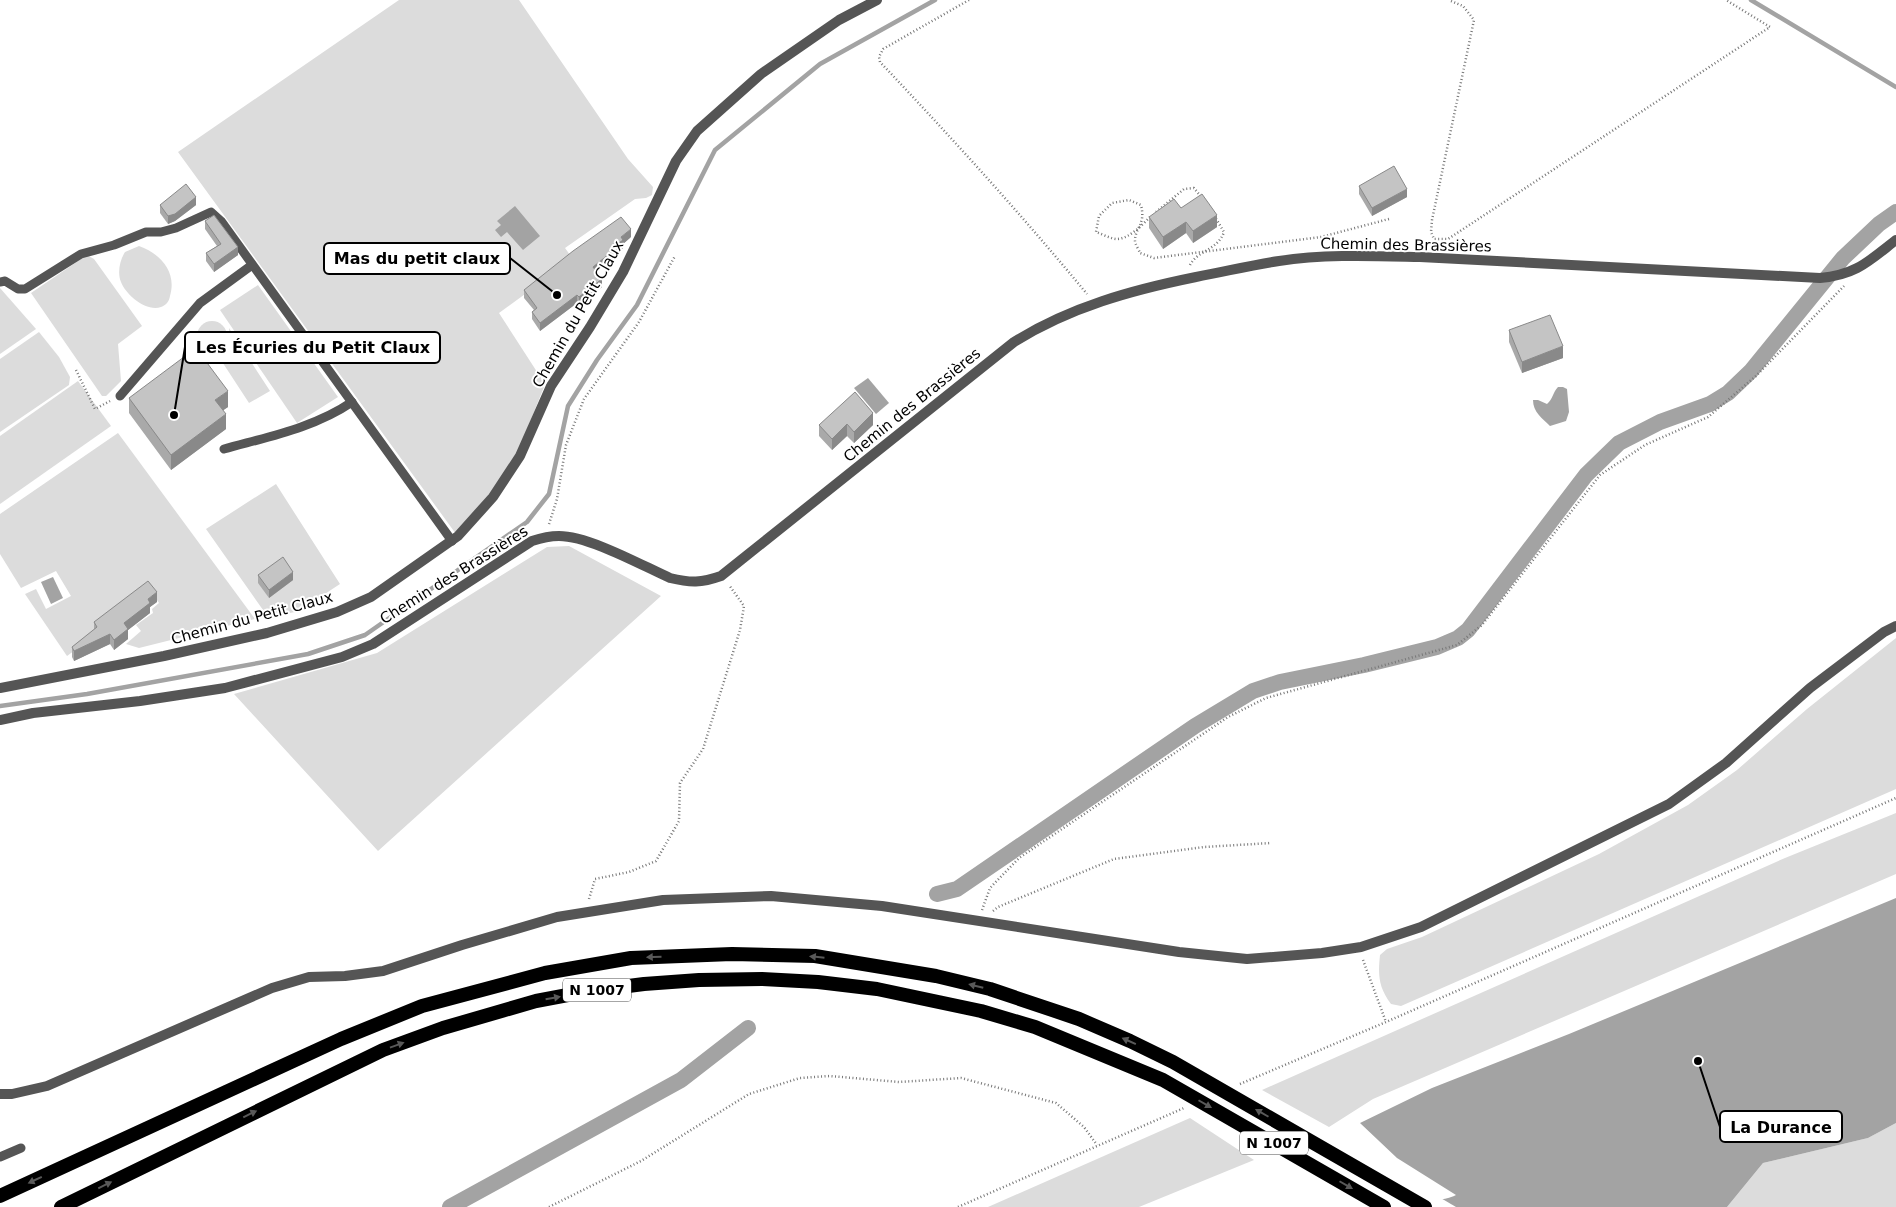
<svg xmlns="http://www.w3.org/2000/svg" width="1896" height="1207" font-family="'DejaVu Sans',sans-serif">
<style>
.green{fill:#dcdcdc}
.water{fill:#a3a3a3}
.pier{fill:#fff}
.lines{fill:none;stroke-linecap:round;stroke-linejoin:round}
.stream{stroke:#a3a3a3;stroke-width:4.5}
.canal{stroke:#a3a3a3;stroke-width:16}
.path{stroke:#777;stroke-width:2.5;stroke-dasharray:1 2.5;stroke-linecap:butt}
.service{stroke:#555;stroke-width:9}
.minor{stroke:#555;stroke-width:10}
.trunk{stroke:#000;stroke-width:14}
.wall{fill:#a9a9a9}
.shaded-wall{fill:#898989}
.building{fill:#c4c4c4;stroke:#898989}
.oneway{fill:#595959}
.labels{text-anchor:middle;stroke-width:4;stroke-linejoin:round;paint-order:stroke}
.shield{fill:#fff;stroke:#4c4c4c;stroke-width:1}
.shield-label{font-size:14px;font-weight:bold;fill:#000}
.street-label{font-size:15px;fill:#000;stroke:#fff}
.leader{fill:none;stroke:#000;stroke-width:2}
.callout-dot{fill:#000;stroke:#fff;stroke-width:2}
.callout{fill:#fff;stroke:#000;stroke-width:2}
.callout-label{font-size:16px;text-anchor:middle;font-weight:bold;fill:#000}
</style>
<rect width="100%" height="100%" fill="#fff"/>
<g class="green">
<path d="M399 0H519L628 159 653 187 652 195 646 198 635 199 565 248 573 259 499 313 541 378 544 387 517 454 489 496 456 534 178 152Z"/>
<path d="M139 246C161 254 177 272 170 296 169 302 166 305 161 307 146 312 126 295 121 282 117 272 120 260 125 252Z"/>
<path d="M87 255 94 259 142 326 118 344 121 381 106 396H102L31 293Z"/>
<path d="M258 285 338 397 297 423 220 310Z"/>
<path d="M0 288 36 329 0 354Z"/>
<circle cx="212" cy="336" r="15"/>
<path d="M229 328 270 391 249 403 217 354 230 344Z"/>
<path d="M39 332 59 357 70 377 69 385 0 432V359Z"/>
<path d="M78 381 111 426 0 504V436Z"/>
<path d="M118 433 255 619 139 648 126 644 141 631 136 625 153 613 152 609 159 603 149 588 94 636 67 656 25 594 36 589 46 609 71 596 56 571 21 588 0 554V514Z"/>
<path d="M276 484 340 584 305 607 306 610 268 617 206 529Z"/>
<path d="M569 546 661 596 378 851 234 694 377 653 547 547Z"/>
<path d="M1896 638V789L1401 1006 1391 1004C1378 987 1378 974 1380 955L1387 949 1422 937 1599 854 1688 805 1737 770 1807 709Z"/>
<path d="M1896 813V874L1373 1099 1329 1127 1262 1090 1785 858Z"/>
<path d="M1190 1118 1254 1160 1139 1207H988Z"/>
<path d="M1896 1123V1207H1727L1763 1163 1868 1138Z"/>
</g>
<g class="water">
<path d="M515 206 540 236 523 250 507 232 501 237 495 230 501 225 497 221Z"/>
<path d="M868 378 889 403 876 414 854 388Z"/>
<path d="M1558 387H1563L1567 389 1569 412 1566 421 1550 426C1542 418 1533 412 1533 400H1538L1547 404C1553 399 1553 392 1558 387Z"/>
<path d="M53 577 63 598 51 604 41 582Z"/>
<path d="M1896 898V1123L1868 1138 1763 1163 1727 1207H1425C1438 1196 1442 1202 1456 1195L1397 1158 1360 1123 1432 1088 1569 1034Z"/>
</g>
<path class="pier" d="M1432 1197H1439L1456 1207H1422Z"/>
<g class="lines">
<g class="stream">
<path d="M1751 0 1896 87"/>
<path d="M0 706 87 694 308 654 365 635 527 522 549 494 568 406 597 360 637 305 715 150 820 64 935 0"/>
</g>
<g class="canal">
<path d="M937 894 957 889 1195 726 1253 691 1280 682 1364 665 1437 647 1458 638 1468 630 1586 475 1619 443 1660 422 1710 404 1728 393 1751 371 1843 258 1879 224 1896 212"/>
<path d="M450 1207 681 1080 748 1028"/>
</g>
<g class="path">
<path d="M969 0 883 49 879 57 880 62C951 137 1021 214 1087 294"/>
<path d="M1451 1 1463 6 1474 20 1432 220 1431 232 1434 239H1448L1770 27 1726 0"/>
<path d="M1156 212 1184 189 1194 188 1202 198"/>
<path d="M1150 217C1141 226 1129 239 1116 239 1109 238 1102 234 1096 232L1099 216 1112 203 1129 200 1141 205C1146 225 1135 227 1135 241 1135 244 1139 250 1140 253L1154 258 1321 237 1389 219"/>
<path d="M1190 265C1198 250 1218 250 1224 232L1215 217"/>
<path d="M76 370 95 409 110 401"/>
<path d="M549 524 557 499 566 445 584 399 639 322 675 256"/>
<path d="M589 899 595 879 629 872 656 861 679 821 680 783 703 749 740 630 744 606 729 585"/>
<path d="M982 910 990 888 1019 858 1228 717 1266 698 1457 645 1482 625 1600 475 1645 445 1708 417 1756 376 1844 286"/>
<path d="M993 911 998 907 1114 859 1204 847 1271 843"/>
<path d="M1363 960 1386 1022"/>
<path d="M1240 1084 1386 1022 1896 798"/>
<path d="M549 1207 641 1161 749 1094 800 1078 830 1076 899 1082 961 1078 1056 1103 1084 1127 1097 1145"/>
<path d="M958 1207 1184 1108"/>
</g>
<g class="service">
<path d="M0 282 5 281 18 289H25L81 254 114 245 146 232H161L176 228 211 212 221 221 452 541"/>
<path d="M120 396 200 303 252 265"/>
<path d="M224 449C267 437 314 428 352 402"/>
<path d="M0 1157 21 1148"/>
</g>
<g class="minor">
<path d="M0 688 164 656 267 633 337 612 371 597 458 536 493 497 520 456 551 386 590 327 623 272 676 161 697 131 761 74 839 20 877 0"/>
<path d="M0 720 33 713 140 701 225 688 342 657 373 644 532 541C541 538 550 536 559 536 589 536 641 565 670 578 691 583 701 583 721 576L1014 342C1070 307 1132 290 1196 277 1224 272 1251 265 1279 261 1325 254 1373 256 1420 257L1820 278C1856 275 1869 261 1896 240"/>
<path d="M0 1094H12L47 1086 272 988 309 977 345 976 383 971 462 945 557 917 663 900 771 896 882 906 1179 952 1247 959 1322 953 1361 947 1421 927 1669 804 1726 763 1810 688 1884 632 1896 626"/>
</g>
<g class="trunk">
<path d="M0 1196 341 1039 422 1006 545 973 631 958 732 954 815 956 936 976 990 989 1079 1019 1130 1041 1173 1062 1425 1207"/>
<path d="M61 1207 383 1050 443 1028 536 1001 589 991 644 984 699 980 762 979 818 982 877 989 981 1011 1035 1027 1163 1080 1384 1207"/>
</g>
</g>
<g class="wall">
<path d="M1359 186 1407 197 1372 216 1359 194Z"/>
<path d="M160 205H196L175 221 168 224 160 213Z"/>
<path d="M1181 208 1217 227 1193 243 1186 233 1163 249 1149 228V217Z"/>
<path d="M205 221 238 255 214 272 206 261V253L217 246 205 229Z"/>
<path d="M631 237 623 244V248L614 254V258L597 272 602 287 579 305 577 303 540 331 532 319V312L534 310 524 298V290Z"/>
<path d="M1509 330 1563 358 1522 373 1509 342Z"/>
<path d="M129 398 228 407 223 410 226 429 171 470 129 413Z"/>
<path d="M819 425H873L854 443 847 436 832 450 819 436Z"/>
<path d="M258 575 293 580 269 598 258 583Z"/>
<path d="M157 602 150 607V613L128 630V639L114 650 110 644 74 661 72 657V647L94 630V622Z"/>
</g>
<g class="shaded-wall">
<path d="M1407 189V197L1372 216V208Z"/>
<path d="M196 197V205L175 221 168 224V216Z"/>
<path d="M1217 215V227L1193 243V231Z"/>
<path d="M1186 222V233L1163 249V237Z"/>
<path d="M631 229V237L623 244V248L614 254V258L593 275V267L612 248 621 237Z"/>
<path d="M238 247V255L214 272V264Z"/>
<path d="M602 279V287L579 305V297Z"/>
<path d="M577 295V303L540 331V323Z"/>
<path d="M1563 346V358L1522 373V362Z"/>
<path d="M228 391V407L215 416V400Z"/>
<path d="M873 413V425L854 443V432Z"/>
<path d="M226 414V429L171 470V455Z"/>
<path d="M847 424V436L832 450V439Z"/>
<path d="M293 572V580L269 598V590Z"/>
<path d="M157 592V602L150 607V613L128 630V639L114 650V640L124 623 148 599Z"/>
<path d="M110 634V644L74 661V651Z"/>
</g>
<g class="building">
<path d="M1394 166 1407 189 1372 208 1359 186Z"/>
<path d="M186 184 196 197 175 214 168 216 160 205Z"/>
<path d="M1202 194 1217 215 1193 231 1186 222 1163 237 1149 217 1174 199 1181 208Z"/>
<path d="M214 215 238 247 214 264 206 253 221 244 205 221Z"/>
<path d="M621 217 631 229 621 237 623 240 612 248 614 250 593 267 602 279 579 297 577 295 540 323 532 312 537 308 524 290 573 251Z"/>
<path d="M1550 315 1563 346 1522 362 1509 330Z"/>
<path d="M196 348 228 391 215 400 226 414 171 455 129 398Z"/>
<path d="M855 392 873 413 854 432 847 424 832 439 819 425Z"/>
<path d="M283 557 293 572 269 590 258 575Z"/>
<path d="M148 581 157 592 148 599 150 603 124 623 128 629 114 640 110 634 74 651 72 647 97 627 94 622Z"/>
</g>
<defs><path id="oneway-solid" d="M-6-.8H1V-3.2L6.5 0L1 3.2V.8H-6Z" transform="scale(1.25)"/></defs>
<g class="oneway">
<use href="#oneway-solid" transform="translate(654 957) rotate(178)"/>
<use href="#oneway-solid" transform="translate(817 957) rotate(-174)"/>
<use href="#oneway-solid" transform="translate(976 986) rotate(-166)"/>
<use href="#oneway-solid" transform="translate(553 998) rotate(-10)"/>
<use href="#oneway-solid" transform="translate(1129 1041) rotate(-156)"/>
<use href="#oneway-solid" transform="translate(397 1045) rotate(-20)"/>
<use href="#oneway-solid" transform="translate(1205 1104) rotate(30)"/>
<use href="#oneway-solid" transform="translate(1262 1113) rotate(-150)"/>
<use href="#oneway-solid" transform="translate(250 1114) rotate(-26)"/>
<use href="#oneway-solid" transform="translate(35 1180) rotate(155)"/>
<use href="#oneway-solid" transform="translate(105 1185) rotate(-26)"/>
<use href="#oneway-solid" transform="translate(1346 1185) rotate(30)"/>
</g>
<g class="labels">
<g class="shield">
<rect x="563" y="978.5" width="68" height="23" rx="4"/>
<rect x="1240" y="1131.5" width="68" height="23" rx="4"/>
</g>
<g class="shield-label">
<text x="597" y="995">N 1007</text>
<text x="1274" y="1148">N 1007</text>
</g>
<g class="street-label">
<text transform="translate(1406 245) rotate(1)" y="5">Chemin des Brassières</text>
<text transform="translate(578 314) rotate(-60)" y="5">Chemin du Petit Claux</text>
<text transform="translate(912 405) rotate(-39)" y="5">Chemin des Brassières</text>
<text transform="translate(454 575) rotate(-32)" y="5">Chemin des Brassières</text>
<text transform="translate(252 618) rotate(-15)" y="5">Chemin du Petit Claux</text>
</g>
</g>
<path class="leader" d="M557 295L510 258M174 415L185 347M1698 1061L1720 1127"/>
<g class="callout-dot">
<circle cx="557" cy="295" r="5"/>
<circle cx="174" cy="415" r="5"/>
<circle cx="1698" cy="1061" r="5"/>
</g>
<g class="callout">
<rect x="324" y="243" width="186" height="31" rx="5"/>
<rect x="185" y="332" width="255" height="31" rx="5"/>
<rect x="1720" y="1111" width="122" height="31" rx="5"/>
</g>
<g class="callout-label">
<text x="417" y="264">Mas du petit claux</text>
<text x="313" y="353">Les Écuries du Petit Claux</text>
<text x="1781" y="1133">La Durance</text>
</g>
</svg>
